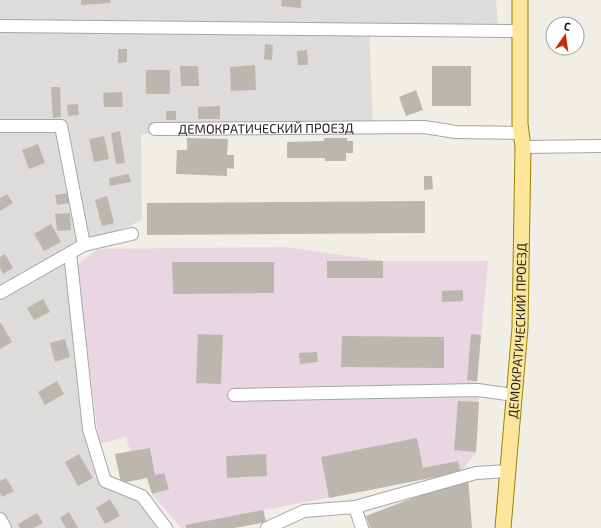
<svg xmlns="http://www.w3.org/2000/svg" width="601" height="528" font-family="'Exo 2',sans-serif">
<style>
.residential{fill:#dddcdb}
.industrial{fill:#e9d6e2}
.building{fill:#bcb7ae}
.lines{fill:none;stroke-linecap:round;stroke-linejoin:round}
.minor-casing{stroke:#a6a6a6;stroke-width:14}
.major-casing{stroke:#998500;stroke-width:17}
.minor{stroke:#fff;stroke-width:12}
.major{stroke:#fde69c;stroke-width:15}
.labels{text-anchor:middle;stroke-width:4;stroke-linejoin:round;paint-order:stroke}
.street-label{font-size:13px;fill:#1f1f1f;stroke:#fff}
</style>
<rect width="100%" height="100%" fill="#f0eee5"/>
<path class="residential" d="M0 0H496L498 29H369L373 122 141 134 142 220 71 252 102 480 138 498 160 528H0Z"/>
<path class="industrial" d="M285 247 383 261H488L477 381 479 402 476 452 461 472 264 510 266 522 234 528H181L152 494 147 478 121 483 115 454 130 451 126 437 99 444 77 265 98 249Z"/>
<g class="building">
<path d="M81 0H110L111 3 81 5Z"/>
<path d="M282 0H301V8L281 6Z"/>
<path d="M265 44 273 45 272 60 264 59Z"/>
<path d="M118 49H127V62L118 63Z"/>
<path d="M307 50 308 65H298L297 51Z"/>
<path d="M255 65 256 90 231 91 230 67Z"/>
<path d="M180 66H198L199 86H181Z"/>
<rect x="432" y="66" width="39" height="40"/>
<rect x="146" y="70" width="24" height="24"/>
<path d="M51 87H60L61 117 53 118Z"/>
<path d="M416 90 423 110 406 116 399 97Z"/>
<path d="M122 92 123 107H104L103 93Z"/>
<path d="M78 104 79 115 68 116 67 105Z"/>
<path d="M220 106V119H198V107Z"/>
<rect x="166" y="111" width="10" height="9"/>
<path d="M120 131 125 163 116 164 111 133Z"/>
<path d="M104 136 109 159 94 162 89 139Z"/>
<path d="M187 138 228 139 227 155H234V169L227 168V176L176 174 177 150H187Z"/>
<path d="M324 138H347V141H353V153H346V161H325V158H287V142L324 141Z"/>
<path d="M38 144 45 163 29 169 22 150Z"/>
<path d="M129 174 131 182 110 186 109 178Z"/>
<path d="M424 176H432L433 189 424 190Z"/>
<path d="M68 193 70 203 57 205 55 195Z"/>
<path d="M7 194 13 203 0 211V198Z"/>
<path d="M107 196 114 223 102 226 95 200Z"/>
<path d="M425 201V233L147 235V203Z"/>
<path d="M70 213 71 230 57 231 55 214Z"/>
<path d="M51 224 61 242 44 251 34 234Z"/>
<path d="M5 254 13 268 3 274 0 268V257Z"/>
<rect x="327" y="261" width="56" height="17"/>
<path d="M172 262H274V293L173 294Z"/>
<path d="M463 290V301L442 302V291Z"/>
<path d="M43 299 50 312 34 320 27 308Z"/>
<path d="M1 323 12 342 0 349V324Z"/>
<path d="M198 334 223 335 221 384 196 383Z"/>
<path d="M471 334 481 335 477 381 467 380Z"/>
<path d="M342 336 444 337V368L341 367Z"/>
<path d="M65 339 70 357 55 362 50 343Z"/>
<path d="M317 352 318 362 300 364 299 353Z"/>
<path d="M57 381 64 394 45 405 38 392Z"/>
<path d="M458 401 479 402 476 452 454 450Z"/>
<path d="M417 438 423 468 458 461 461 472 329 498 321 457Z"/>
<path d="M150 448 155 475 164 473 169 489 152 494 147 478 121 483 115 454Z"/>
<path d="M79 454 93 478 78 486 65 462Z"/>
<path d="M266 454 267 476 227 478 226 456Z"/>
<path d="M468 477 472 528H370L366 516Z"/>
<path d="M6 478 14 491 2 497 0 493V481Z"/>
<path d="M110 499 120 516 105 524 96 508Z"/>
<path d="M263 510 266 522 234 528H186V525Z"/>
<path d="M69 512 78 528H66L60 518Z"/>
<path d="M37 513 43 523 34 528H20L18 524Z"/>
</g>
<g class="lines">
<defs>
<g id="minor">
<path d="M0 26 520 31"/>
<path d="M0 126H61L84 245"/>
<path id="s1" d="M155 129 424 127 456 132 521 133"/>
<path d="M523 147 601 146"/>
<path d="M70 253 89 429 105 481 142 496 166 528"/>
<path d="M0 293 84 245 132 234"/>
<path d="M234 395 478 390 514 395"/>
<path d="M355 507 362 528"/>
<path d="M0 519 5 528"/>
<path d="M267 528 304 511 355 507 476 473 508 471"/>
</g>
<g id="major">
<path id="s2" d="M503 528 520 328 523 147 520 124V0"/>
</g>
</defs>
<use href="#minor" class="minor-casing"/>
<use href="#major" class="major-casing"/>
<use href="#minor" class="minor"/>
<use href="#major" class="major"/>
</g>
<g class="labels">
<g class="street-label">
<text dy="5" stroke="none"><textPath href="#s1" startOffset="111">ДЕМОКРАТИЧЕСКИЙ ПРОЕЗД</textPath></text>
<text dy="5" stroke="none"><textPath href="#s2" startOffset="198">ДЕМОКРАТИЧЕСКИЙ ПРОЕЗД</textPath></text>
</g>
</g>
<g transform="translate(565 36) rotate(13)"><circle r="19" fill="#ffffff" stroke="#a5a5a5"/>
<path d="M0-3L7 15L0 10L-7 15Z" fill="#cd2900"/>
<text y="-6" font-size="11" font-weight="bold" text-anchor="middle" fill="#1f1f1f">С</text>
</g>
</svg>
